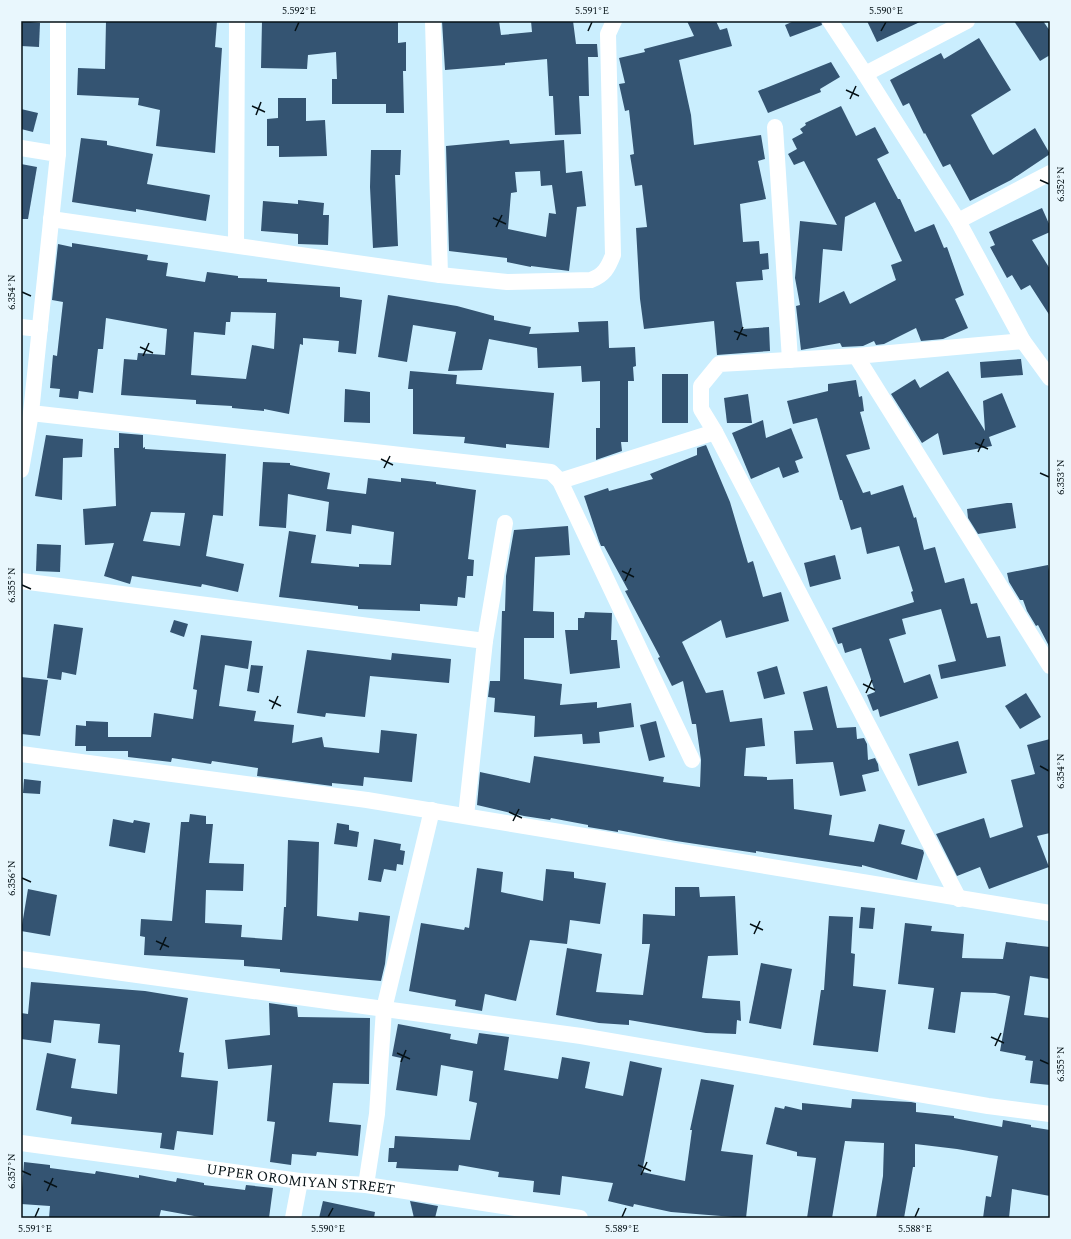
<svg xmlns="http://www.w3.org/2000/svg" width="1071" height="1239" font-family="Spectral,serif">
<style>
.building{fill:#345472;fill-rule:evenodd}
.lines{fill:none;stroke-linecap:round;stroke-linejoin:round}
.minor{stroke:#fff;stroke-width:16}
.ticks{fill:none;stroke:#051116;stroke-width:1.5}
.labels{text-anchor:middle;stroke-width:4;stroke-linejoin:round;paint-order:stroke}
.street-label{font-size:14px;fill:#051116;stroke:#e9f7fd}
.neatline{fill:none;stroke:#051116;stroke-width:1.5}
.ticks-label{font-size:10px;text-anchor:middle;fill:#051116}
</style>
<rect width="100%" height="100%" fill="#caeefe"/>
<g class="building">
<path d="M21 21 40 23 39 47 21 46Z"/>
<path d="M106 21H217L215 47 222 48 215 153 156 146 160 110 138 105 139 98 77 95 78 68 105 69Z"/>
<path d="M262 21H398V43L406 42V71H403L404 113H386V104H332V79H337L336 52 308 55 307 69 261 68Z"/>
<path d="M442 21H499L501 35 532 32 531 21H573L576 44H597L598 57H588L589 96H579L581 134 555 135 553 96H549L547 59 505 63V65L445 70Z"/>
<path d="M687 21H716L720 30 727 28 732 46 679 60 691 115 694 145 761 135 765 159 758 161 766 199 740 204 743 242 759 241 760 254 768 253 769 269 762 270 763 280 736 282 743 329 769 327 770 351 717 355 714 321 644 329 640 299 636 228 647 227 642 185 635 186 630 155 634 154 629 110 625 111 619 84 625 83 619 58 645 52 644 49 694 36Z"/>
<path d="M794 21H821L822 25 790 37 785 25Z"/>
<path d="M867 21H922L877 42Z"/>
<path d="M1014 21H1043L1050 31V55L1040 61Z"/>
<path d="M979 38 1011 90 971 115 989 149 993 155 1035 128 1050 154 1011 180 970 201 950 164 943 167 925 133 924 134 909 103 903 106 890 80 941 53 944 59Z"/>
<path d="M831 62 840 77 820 89 821 92 768 113 758 91Z"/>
<path d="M278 98H306V121L325 120 327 156 279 157V146H267V119L278 118Z"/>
<path d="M841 106 856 136 875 127 889 153 877 159 898 199H900L915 232 934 224 944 248 947 247 964 295 955 299 968 328 943 339 921 341 916 328 884 344 876 345 874 341 863 346 842 347 840 343 801 350 796 306 800 305 795 278 800 221 837 225 804 161 794 165 788 154 797 149 792 139 803 133 800 129 806 125 805 123ZM875 202 902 261 891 265 896 280 850 304 844 291 819 303 823 249 842 251 845 217Z"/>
<path d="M21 109 38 113 33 132 21 129Z"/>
<path d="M81 138 107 141V145L153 154 147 184 210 195 206 221 136 209V212L72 202Z"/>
<path d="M509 140 510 144 564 140 566 173 582 171 586 206 577 207 569 271 531 266V267L507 262V258L449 251 446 146ZM540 171 541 186 552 185 556 214 549 213 546 237 508 229 511 193 517 192 515 172Z"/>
<path d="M371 150H401L400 175H395L398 246 373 248 370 187Z"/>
<path d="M21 164 37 167 28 219H21Z"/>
<path d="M298 200 324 203 323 215H329L328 245 298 244V234L261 231 263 201 298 204Z"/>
<path d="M1042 208 1050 226V232L1032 240 1050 269V316L1030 285 1021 290 1012 275 1007 278 990 247 995 245 989 232Z"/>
<path d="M72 243 148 255 147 260 168 263 166 276 205 282 207 272 238 276V278L267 279V282L340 287V297L362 300 356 354 338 352 339 341 303 338V345L300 344 289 414 264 409V411L232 408V406L196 404V400L121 395 124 359 137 360 138 353 165 355 167 329 106 318 103 349H98L93 393 79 391 78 399 59 397 60 389 50 388 53 355 57 356 63 302 52 300 58 244 72 247ZM231 312 276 313 274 349 252 345 246 379 191 375 194 332 225 335 226 322H230Z"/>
<path d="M388 295 457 306 494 316V320L531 327 529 334 579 332 578 322 608 321 609 348 635 347 636 366 633 367 634 381H628V442H621L622 451 596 460V428H600V381L582 382 581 366 538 368 537 348 489 339 482 370 448 371 456 332 413 325 407 362 378 357Z"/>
<path d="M1021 359 1023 375 981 378 980 362Z"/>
<path d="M410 371 457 375 456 384 554 393 549 448 506 444V448L464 443 465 437 413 434V389H408Z"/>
<path d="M948 371 985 431 983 401 1002 393 1016 427 989 437 992 446 943 455 938 433 922 443 891 394 915 379 920 388Z"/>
<rect x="662" y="374" width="26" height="49"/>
<path d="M856 380 859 397 862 396 864 411 860 412 870 449 846 455 863 493 870 491 871 495 903 485 914 518 916 517 924 550 935 547 945 583 964 578 971 604 977 603 987 638 1000 636 1006 666 941 679 938 665 956 661 941 609 902 619 906 634 889 639 904 683 930 674 938 698 880 717 878 709 873 711 867 695 875 692 861 648 845 653 842 643 838 644 832 628 914 602 911 592 913 591 899 546 867 554 861 527 851 530 842 500H840L817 418 793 424 787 401 828 391V384Z"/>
<path d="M345 389 370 392V423L344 422Z"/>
<path d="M748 394 752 423H727L724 398Z"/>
<path d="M763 420 766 438 791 428 803 458 795 461 799 472 783 478 779 467 751 479 732 433Z"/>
<path d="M119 433 143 435V448L145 447V449L226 454 223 516 213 515 206 556 244 564 238 592 202 584 201 587 132 576 130 584 104 576 114 543 85 545 83 509 116 506 114 448H119ZM151 512 185 513 180 546 143 541Z"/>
<path d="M46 435 83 439 82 457 63 458 62 500 35 496Z"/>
<path d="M706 445 730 502 748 563 753 561 763 597 781 592 789 621 726 638 721 620 682 642 706 693 723 690 730 722 762 718 765 746 746 748 744 776 767 777V780L793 779 794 809 832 815 829 835 874 842 879 824 905 830 901 844 923 850 924 853 917 880 862 865V867L756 851V853L676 841 618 830V832L588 827V825L551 818 550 820 524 816 477 805 480 772 530 783 534 756 664 777 663 782 700 787 701 760 696 724H692L683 681 672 686 658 658 660 657 625 591 628 590 604 546H601L599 541 584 496 608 488 609 491 653 479 650 474 697 455V448Z"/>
<path d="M263 462 290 463V465L330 473 327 489 366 494 368 478 401 482V478L436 482V484L476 490 468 559 474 560 473 576H467L465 598 458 597 457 606 420 604V611L358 609V606L279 597 289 531 316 535 311 563 359 567V564L391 565 394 532 352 525 351 534 326 531 329 502 288 494 286 528 259 526Z"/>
<path d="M1007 503H1012L1016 528 978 534 968 518 967 509Z"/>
<path d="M568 526 570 555 535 557 533 611 554 612V638H524V679L562 684 560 705 597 702V708L631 703 634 727 599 732 600 743 583 744 582 734 534 737 535 716 494 712 495 698 488 697 490 681H500L502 611H505L506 576 514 530Z"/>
<path d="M37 544 61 545 60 572 36 571Z"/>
<path d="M835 555 841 579 810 587 804 563Z"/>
<path d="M1048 565 1050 577V648L1038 625 1036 626 1027 611 1023 600H1020L1009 582 1007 573Z"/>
<path d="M585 612 612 613 611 640H617L620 668 570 674 565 630H578V618H584Z"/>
<path d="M174 620 188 624 184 637 170 632Z"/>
<path d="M54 624 83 628 76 675 62 672 61 680 47 678Z"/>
<path d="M201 635 252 641 248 669 225 665 219 706 256 711 254 721 294 725 292 743 322 737 324 747 379 753 381 730 417 734 412 782 364 777 363 786 332 783V786L257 776 258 768 212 761 211 764 172 758 171 762 128 757V751H86V746H75L76 725 86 726V721L108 722V737H151L154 713 193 719 197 690 193 689Z"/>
<path d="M307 650 391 660 392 653 451 659 449 683 370 676 365 717 326 713 325 717 297 713Z"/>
<path d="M251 665 263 666 259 693 247 691Z"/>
<path d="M777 666 785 694 764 699 757 672Z"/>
<path d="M21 677 48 680 40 736 21 734Z"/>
<path d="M827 686 837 728 856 727 857 739 864 738 867 744 868 760 875 758 878 764 879 771 862 775 866 791 840 796 833 762 796 764 794 731 813 730 803 692Z"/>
<path d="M1026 693 1041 717 1020 729 1005 706Z"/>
<path d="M656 721 665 757 649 761 640 725Z"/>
<path d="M1050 739V833L1037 836 1049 867 989 889 980 867 957 876 936 834 984 818 990 838 1023 827 1011 780 1035 774 1027 745Z"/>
<path d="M958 741 967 773 918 786 909 754Z"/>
<path d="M24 779 41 781 40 794 23 793Z"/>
<path d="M190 814 206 816V824H213L209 863 244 864 243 891 206 890 205 923 242 925 241 937 282 940 284 907H286L288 840 319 842 317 916 358 921 359 912 390 916 385 964 381 981 280 972V969L244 966V960L144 955 145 937 140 936 141 919 172 921 181 822H189Z"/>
<path d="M113 819 133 823 134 820 150 823 145 853 109 846Z"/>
<path d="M337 823 349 825V830L359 832 357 847 334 844Z"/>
<path d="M374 839 401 844 400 850 405 851 403 865 397 864 396 871 384 869 381 882 368 880Z"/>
<path d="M477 868 503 872 501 892 543 901 546 869 574 872V878L606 883 600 924 570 920 567 944 530 940 516 1001 485 994 482 1011 455 1006 456 1000 409 991 421 923 464 930 465 927 469 928Z"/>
<path d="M675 887H699L700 897 735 896 738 955 708 956 702 998 740 1001 741 1021 737 1020 736 1034 706 1033 629 1020V1025L599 1023 556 1015 567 948 602 954 596 992 643 995 650 944H642L643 914 675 916Z"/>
<path d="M28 889 57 895 50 936 21 931Z"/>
<path d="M861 907 875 908 873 929 859 928Z"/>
<path d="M829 916 853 917 851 953 855 954 853 986 886 990 878 1052 813 1045 821 990H824Z"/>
<path d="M905 923 932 926 931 931 964 934 962 958 1003 959 1006 942 1050 947V979L1030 976 1024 1015 1050 1018V1085L1030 1083 1033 1061 1025 1060 1026 1056 1000 1051 1010 996 995 993 961 992 955 1033 928 1029 934 988 898 984Z"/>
<path d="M761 963 792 969 781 1029 749 1023Z"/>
<path d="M31 982 145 991 188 998 179 1052 184 1053 181 1077 218 1081 213 1135 177 1131 174 1150 160 1148 162 1133 71 1124 72 1117 36 1110 47 1053 76 1059 71 1088 117 1094 120 1045 98 1043 100 1024 54 1020 51 1043 21 1039V1013L28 1014Z"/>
<path d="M269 1003 297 1007 298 1017 370 1018 369 1084 333 1083 329 1122 361 1125 358 1156 317 1152 316 1156 292 1154 291 1165 270 1162 275 1122 267 1121 272 1065 228 1069 225 1040 270 1035Z"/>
<path d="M398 1024 451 1034 450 1039 477 1044 479 1033 509 1037 504 1070 558 1079 562 1057 590 1062 585 1088 623 1096 630 1061 662 1068 642 1172 685 1181 692 1130H690L701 1079 734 1085 721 1151 753 1155 746 1218 671 1212 634 1204 633 1207 608 1201 613 1183 562 1176 560 1195 533 1192 534 1181 498 1177 499 1172 459 1165 458 1171 396 1168 397 1162H388L389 1148H394L395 1136 470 1140 477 1103 469 1101 473 1071 441 1065 437 1096 396 1090 401 1058 392 1056Z"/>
<path d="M852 1099 911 1102 916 1103V1112L954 1116V1118L1002 1127 1003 1120 1031 1125V1127L1050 1130V1196L1012 1189 1009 1218H983L986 1196 991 1197 998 1156 957 1149 915 1144V1167H913L904 1218H876L883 1176 884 1143 845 1141 832 1218H807L816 1158 797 1156V1152L766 1144 775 1107 784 1109 785 1106 802 1110V1103L851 1108Z"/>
<path d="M24 1162 50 1165V1168L95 1174 96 1171 139 1178V1175L176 1182 177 1178 204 1183V1185L245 1190 246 1185 273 1188 269 1218H205L161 1210 159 1218H49L50 1206 21 1204Z"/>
<path d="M323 1201 375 1212 374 1218H319Z"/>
<path d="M410 1201 438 1206 435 1218H414Z"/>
</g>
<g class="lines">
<g class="minor">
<path d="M58 21V154"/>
<path d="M433 21 440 275"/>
<path d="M830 21 865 74 958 221 1023 341 1050 378"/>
<path d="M865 74 967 21"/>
<path d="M775 127 790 360"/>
<path d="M21 148 58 154 31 413 21 470"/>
<path d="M51 219 440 275 507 282 591 280C604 275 608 268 613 255L608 34 614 21"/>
<path d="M958 221 1050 173"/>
<path d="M236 245 237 21"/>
<path d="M21 327 40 329"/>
<path d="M856 356 1050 666"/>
<path d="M31 413 551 472 560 481 692 760"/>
<path d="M560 481 715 432"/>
<path d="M21 581 485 641"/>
<path d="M21 754 367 800 1050 913"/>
<path d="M466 816 485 641 505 523"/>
<path d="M959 899 715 432 701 409V386L719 364 856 356 1023 341"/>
<path d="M21 959 581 1036 988 1106 1050 1114"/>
<path id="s1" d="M21 1143 300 1181 366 1185 580 1218"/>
<path d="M366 1185 377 1114 384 1009 432 810"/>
<path d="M293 1218 300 1181"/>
</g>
</g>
<path class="ticks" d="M295 31 299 22M588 31 592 22M881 31 886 22M846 90 859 96M850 99 856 86M252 106 265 112M256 115 261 102M1040 180 1049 184M493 218 506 224M496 227 502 215M22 292 31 296M734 331 747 336M737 340 743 327M140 347 153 353M143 356 149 343M975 443 988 449M978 452 984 439M381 459 393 465M384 468 390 456M1040 473 1049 477M622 571 634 577M625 581 631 568M22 585 31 589M863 684 875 690M866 693 872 680M269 700 281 706M272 709 278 696M1040 766 1049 771M509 812 522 818M513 821 519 809M22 878 31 882M750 924 763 930M754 934 760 921M156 941 169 947M160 950 166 937M991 1037 1004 1043M995 1046 1001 1033M397 1053 410 1059M1040 1060 1049 1064M401 1062 406 1050M638 1165 651 1171M22 1171 31 1175M641 1175 647 1162M44 1181 57 1187M47 1191 53 1178M35 1217 39 1208M328 1217 333 1208M622 1217 626 1208M915 1217 919 1208"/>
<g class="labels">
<g class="street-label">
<text dy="5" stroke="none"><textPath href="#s1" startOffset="282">UPPER OROMIYAN STREET</textPath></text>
</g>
</g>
<rect width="1071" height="1239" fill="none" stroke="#e9f7fd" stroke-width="44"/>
<rect x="22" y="22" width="1027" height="1195" class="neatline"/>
<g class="ticks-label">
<text x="299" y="14">5.592°E</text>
<text x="592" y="14">5.591°E</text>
<text x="886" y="14">5.590°E</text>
<text transform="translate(1060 184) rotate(-90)" y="4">6.352°N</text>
<text transform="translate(11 292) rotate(-90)" y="4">6.354°N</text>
<text transform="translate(1060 477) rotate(-90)" y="4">6.353°N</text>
<text transform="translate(11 585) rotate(-90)" y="4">6.355°N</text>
<text transform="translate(1060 771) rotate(-90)" y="4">6.354°N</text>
<text transform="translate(11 878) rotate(-90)" y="4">6.356°N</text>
<text transform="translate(1060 1064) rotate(-90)" y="4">6.355°N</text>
<text transform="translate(11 1171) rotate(-90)" y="4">6.357°N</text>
<text x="35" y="1232">5.591°E</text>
<text x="328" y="1232">5.590°E</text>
<text x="622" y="1232">5.589°E</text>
<text x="915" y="1232">5.588°E</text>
</g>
</svg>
